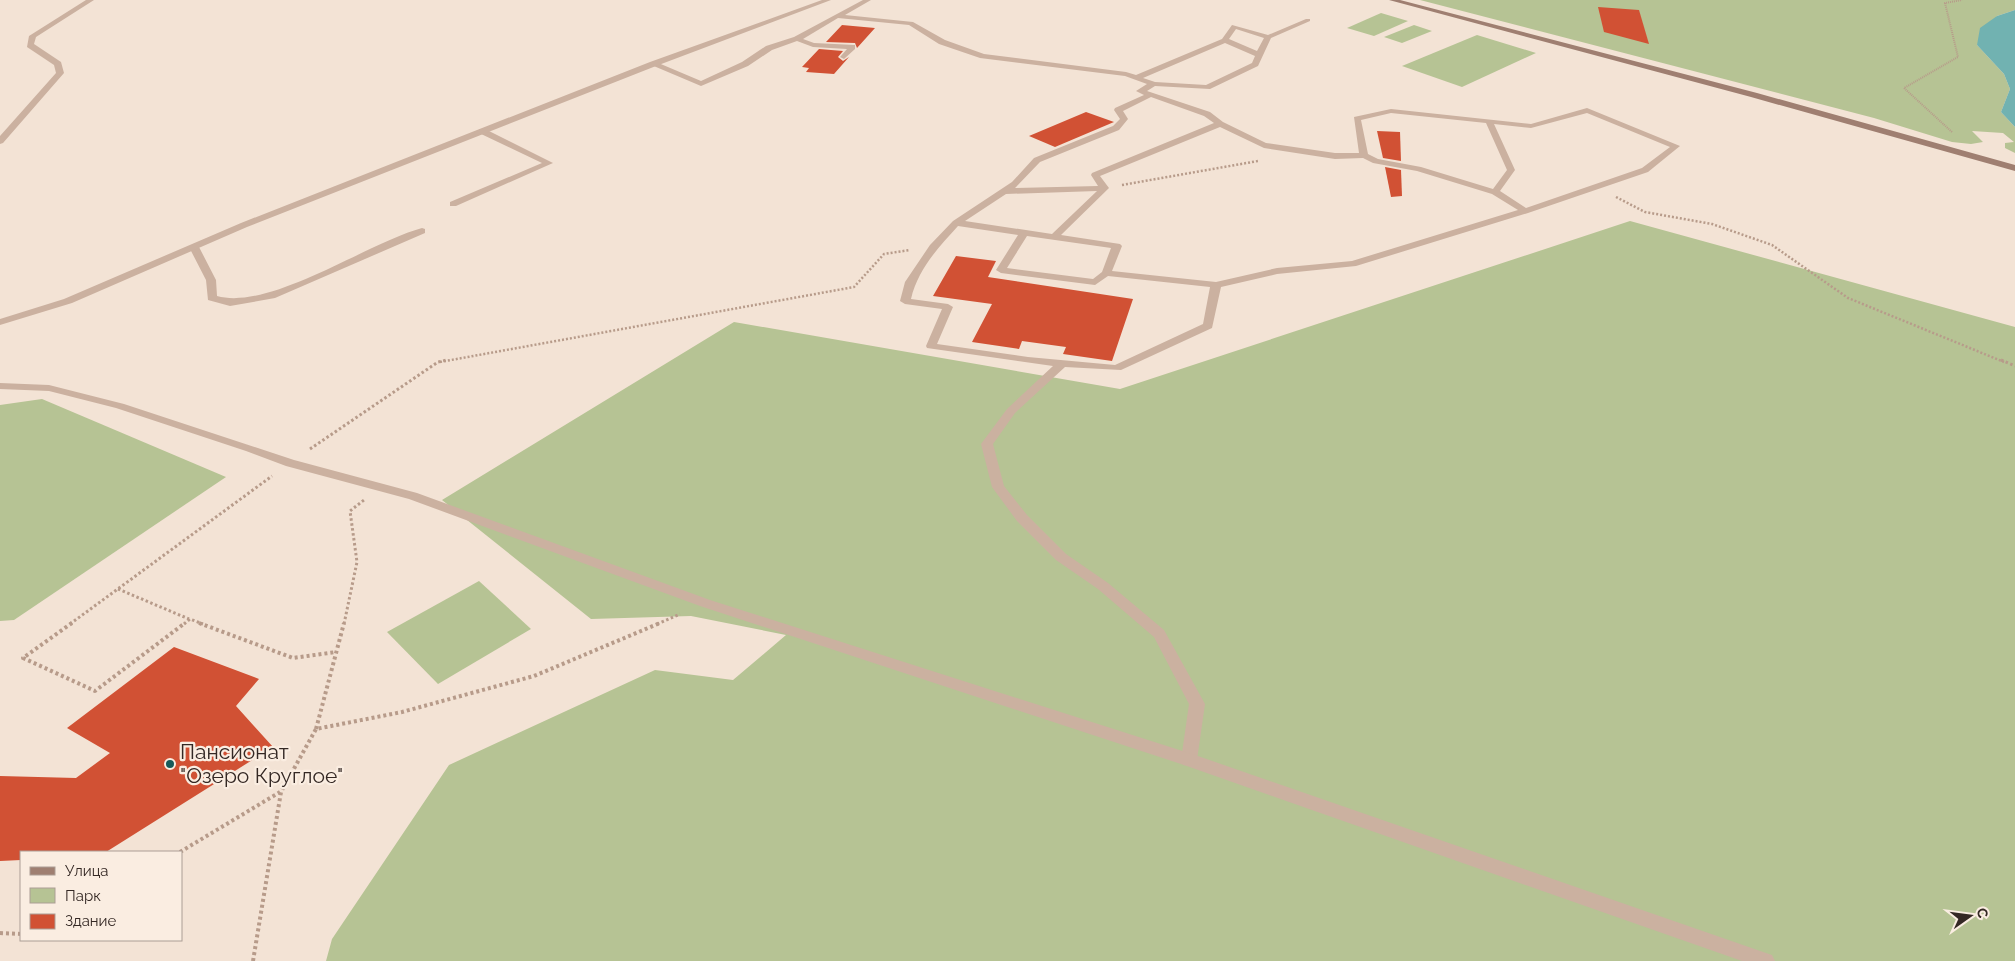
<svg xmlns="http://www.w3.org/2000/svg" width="2015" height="961" font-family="Raleway,sans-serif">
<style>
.green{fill:#b6c394}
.water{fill:#71b2b1}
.building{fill:#d15134}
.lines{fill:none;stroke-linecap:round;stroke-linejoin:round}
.path-far3{stroke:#b79b8a;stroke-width:2;stroke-dasharray:1 1;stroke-linecap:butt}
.path-far2{stroke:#b79b8a;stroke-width:2.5;stroke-dasharray:2 2;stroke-linecap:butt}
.path-far1{stroke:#b79b8a;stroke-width:3;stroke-dasharray:2.5 2.5;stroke-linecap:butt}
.path{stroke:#b79b8a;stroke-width:4;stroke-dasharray:3 3;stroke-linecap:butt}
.lane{fill:#cbb1a0;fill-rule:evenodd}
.street{fill:#cbb1a0;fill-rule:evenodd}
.secondary{fill:#9f7f71;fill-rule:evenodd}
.poi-dot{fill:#165959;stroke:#faede1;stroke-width:2}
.labels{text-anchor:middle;stroke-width:4.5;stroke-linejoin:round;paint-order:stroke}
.near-poi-label{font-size:21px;fill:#342824;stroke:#faede1;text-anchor:start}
</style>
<rect width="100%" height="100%" fill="#f3e3d5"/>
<g class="green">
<path d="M1420 0H2015V10L1997 16 1977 45 2004 74 2010 89 2001 112 2015 127V153L2005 148V143L2014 142 2003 133 1972 131 1983 142 1971 144 1952 142 1874 118Z"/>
<path d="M1381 13 1408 21 1374 36 1347 28Z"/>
<path d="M1414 25 1432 31 1402 43 1384 37Z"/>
<path d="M1477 35 1536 53 1462 87 1402 66Z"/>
<path d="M1630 221 2015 327V961H326L332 939 449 765 655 670 733 680 786 635 691 616 591 619 442 500 734 322 1120 389Z"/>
<path d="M42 399 226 477 14 620 0 621V405Z"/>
<path d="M479 581 531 629 438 684 387 632Z"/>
</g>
<path class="water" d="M2015 10V127L2001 112 2010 89 2004 74 1977 45 1980 28 1997 16Z"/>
<g class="building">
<path d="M1598 7 1639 10 1649 44 1604 32Z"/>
<path d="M842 25 875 28 857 48 855 43 826 42Z"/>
<path d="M819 49 843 51 838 57 843 61 849 57 834 74 806 72 809 68 802 67Z"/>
<path d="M1086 112 1114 122 1055 147 1029 136Z"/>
<path d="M1377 131 1400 132 1401 161 1383 158Z"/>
<path d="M1385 167 1401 170 1402 196 1391 197Z"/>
<path d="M956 256 996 261 988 277 1133 299 1112 361 1063 354 1066 347 1022 341 1019 349 972 342 992 304 933 296Z"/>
<path d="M174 647 259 679 236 706 273 747 106 852H21V860L0 861V776L76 778 110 753 67 728Z"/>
</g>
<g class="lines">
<path class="path-far3" d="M1952 132 1904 88 1958 57 1945 3 1962 0"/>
<g class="path-far2">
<path d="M1122 185 1258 161"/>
<path d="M1616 197 1645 212 1712 224 1772 245 1848 298 2004 362"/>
<path d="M440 362 854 287 884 254 910 250"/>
</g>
<g class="path-far1">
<path d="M2001 360 2015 366"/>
<path d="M310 449 438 362 447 360"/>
<path d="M118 589 189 619"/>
<path d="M70 624 272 476"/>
<path d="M184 624 190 619 203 624"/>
<path d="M344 624 357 562 350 511 364 500"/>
<path d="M657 624 680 614"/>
</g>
<g class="path">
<path d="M72 623 23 658 95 691 185 623"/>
<path d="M199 623 293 658 336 652"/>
<path d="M316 729 344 623"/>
<path d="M180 852 280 792"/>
<path d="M0 933 21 934"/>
<path d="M253 961 281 792 316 729 402 712 534 676 660 623"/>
</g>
<g class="lane">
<path d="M863 0H871L845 15 913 22 945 40 984 54 1126 72 1136 75 1222 39 1232 25 1268 35 1306 19H1310V21L1271 38 1258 66 1210 89 1155 86 1147 91 1210 112 1223 122 1266 143 1335 153H1359L1354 117 1391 109 1531 124 1587 108 1680 146 1648 172 1528 213 1356 266 1277 274 1221 287 1212 328 1121 370 1065 367 1015 413 993 444 1004 486 1027 515 1066 554 1108 583 1164 630 1205 704 1197 760 1195 765 1189 766 1183 765 1181 760 1189 704 1154 637 1098 589 1056 560 1017 521 992 487 981 444 1007 409 1053 366 927 348 926 346 942 309 905 304 900 301 905 282 930 245 953 221 1012 182 1034 158 1113 126 1120 119 1114 110 1115 108 1144 95 1136 91 1147 84 1125 76 980 58 939 44 909 25 838 18 803 39 814 43 855 45V49L844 59 840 57 847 49 813 47 797 41 772 50 748 66 701 86 649 64 656 62 701 81 742 62 766 46 794 37ZM1236 29 1264 38 1257 51 1229 39ZM1225 43 1255 56 1252 63 1206 85 1155 82 1143 78ZM1151 97 1204 116 1214 123 1092 173 1091 175 1098 186 1015 188 1040 162 1119 130 1128 119 1123 111ZM1391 113 1486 123 1507 170 1493 189 1421 167 1378 159 1368 154 1361 120ZM1587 113 1670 147 1642 168 1526 208 1500 191 1515 170 1494 124 1531 128ZM1220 127 1264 148 1335 159 1363 158 1373 163 1417 171 1492 194 1518 210 1352 261 1277 268 1216 282 1112 271 1122 246 1120 244 1061 235 1109 188 1100 176ZM1097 191 1052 234 965 221 1006 194ZM958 226 1018 235 996 270 1001 273 1095 285 1108 276 1210 287 1203 324 1115 365 1028 357 937 344 953 307 948 304 911 299C918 269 938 248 958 226ZM1027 236 1111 248 1102 272 1093 279 1007 268Z"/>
<path d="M479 129H485L553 163 456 206H450V202L542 163 479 133Z"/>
<path d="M422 228 425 229V233L275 298 230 306 208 300 206 280 189 247 194 244 199 247 216 280 217 296C270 311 367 243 422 228Z"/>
</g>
<g class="street">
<path d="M86 0H94L36 37 34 44 61 62 64 73 3 143 0 144V136L56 73 54 65 27 47 29 36Z"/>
<path d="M822 0H831L656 66 247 227 72 303 0 325V319L64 299 241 223 650 62Z"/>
<path d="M0 383 49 385 124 404 294 460 417 493 710 600 1195 755 1766 953 1772 955 1775 961H1742L1184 765 700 606 409 499 286 466 246 451 116 408 49 391 0 389Z"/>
</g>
<path class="secondary" d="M1389 0H1400L1757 93 2015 165V171L1751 97Z"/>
</g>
<circle class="poi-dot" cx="170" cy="764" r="5"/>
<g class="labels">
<g class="near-poi-label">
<text x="180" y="759">Пансионат<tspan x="180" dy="24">"Озеро Круглое"</tspan></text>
</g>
</g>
<rect x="20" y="851" width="162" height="90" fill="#faede1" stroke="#ab9e95"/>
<rect x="30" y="867" width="25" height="8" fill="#9f7f71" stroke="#ab9e95"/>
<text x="65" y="876" font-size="15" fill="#342824">Улица</text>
<rect x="30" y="888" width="25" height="15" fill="#b6c394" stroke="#ab9e95"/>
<text x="65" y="901" font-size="15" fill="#342824">Парк</text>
<rect x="30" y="914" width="25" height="15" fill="#d15134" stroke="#ab9e95"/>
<text x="65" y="926" font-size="15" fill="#342824">Здание</text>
<g transform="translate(1970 916) rotate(76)" stroke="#faede1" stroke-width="4" paint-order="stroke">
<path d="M0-4L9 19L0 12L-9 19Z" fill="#342824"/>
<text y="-8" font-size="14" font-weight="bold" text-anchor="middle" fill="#342824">С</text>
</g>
</svg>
